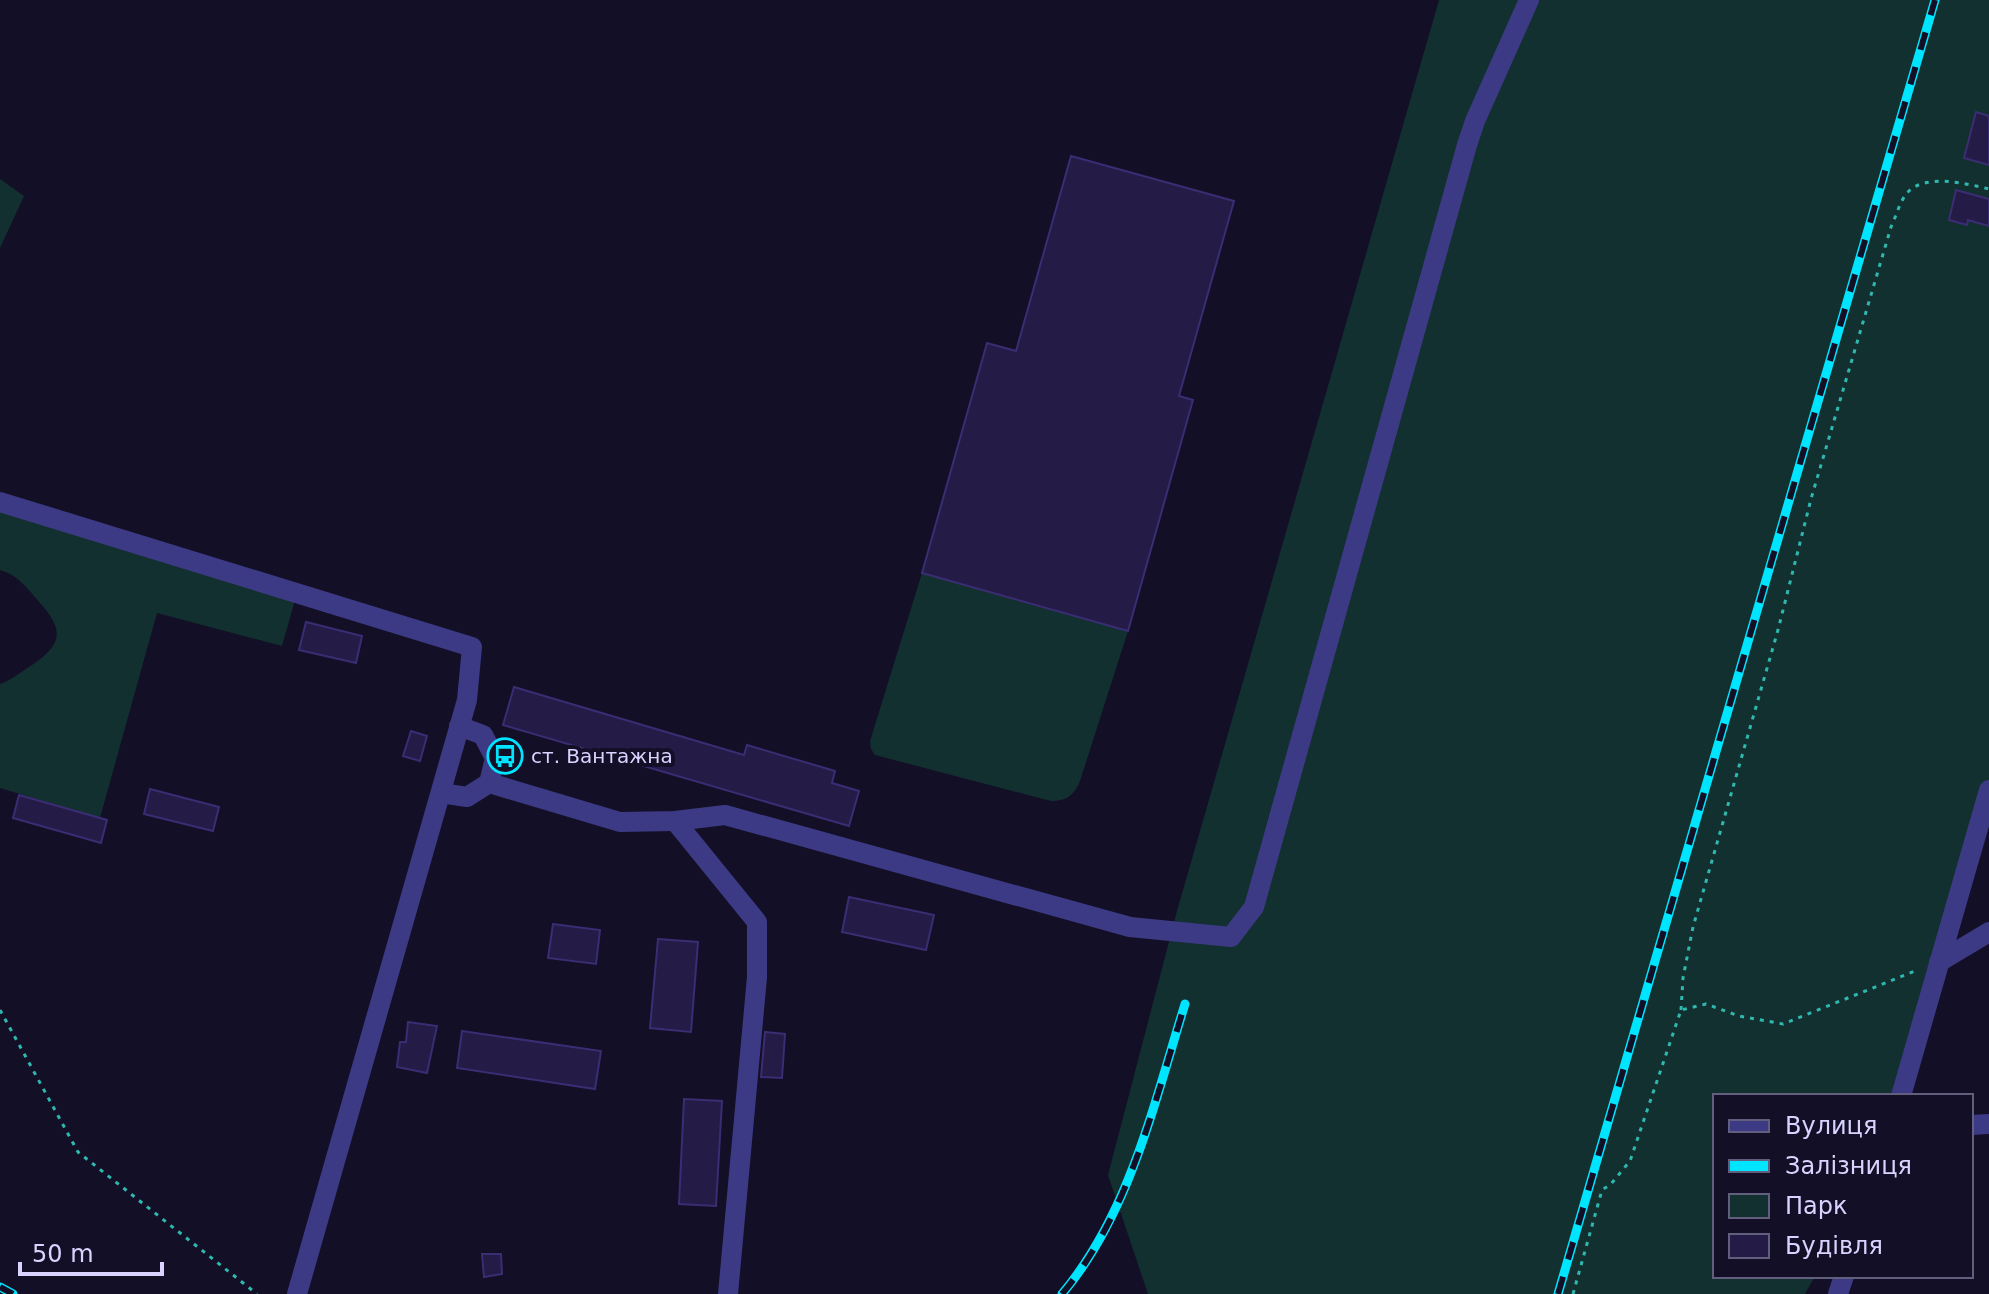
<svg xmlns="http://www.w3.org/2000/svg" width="1989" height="1294" font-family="'DejaVu Sans',sans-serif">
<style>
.green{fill:#12302f}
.building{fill:#241b47;stroke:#3b2d73;stroke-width:2}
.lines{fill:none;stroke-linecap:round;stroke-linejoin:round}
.path{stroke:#2fb8b0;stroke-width:3;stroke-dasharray:4 6;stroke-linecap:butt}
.minor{stroke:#3d3a85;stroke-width:20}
.rail-casing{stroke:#00e5ff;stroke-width:9}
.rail{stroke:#130f26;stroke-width:6;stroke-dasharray:18;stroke-linecap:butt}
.labels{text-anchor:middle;stroke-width:8;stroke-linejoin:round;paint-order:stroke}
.poi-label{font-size:20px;fill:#d9d4ff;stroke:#130f26;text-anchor:start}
</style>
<rect width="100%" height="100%" fill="#130f26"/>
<g class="green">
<path d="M1439 0H1989V790L1901 1096H1715V1276H1815L1805 1294H1148L1108 1175 1177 911Z"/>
<path d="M0 179 24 196 0 248Z"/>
<path d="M0 502 297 593 282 646 157 613 100 818 0 788V684C12 680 22 671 32 665 70 640 59 624 34 596 23 583 16 575 0 570Z"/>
<path d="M922 573 1128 631 1080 781C1074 795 1067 801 1051 801L875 755 871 749 870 741Z"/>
</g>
<g class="building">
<path d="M1976 112 1989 116V165L1964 158Z"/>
<path d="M1071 156 1234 201 1179 396 1193 400 1128 631 922 573 987 343 1016 351Z"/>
<path d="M1956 190 1989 199V226L1968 220 1967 225 1949 220Z"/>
<path d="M306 622 362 636 356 663 299 650Z"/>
<path d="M514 687 744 755 747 745 835 771 832 783 859 791 849 826 503 725Z"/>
<path d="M411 731 427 736 420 761 403 756Z"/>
<path d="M150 789 219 807 213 831 144 814Z"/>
<path d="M19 795 107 820 101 843 13 818Z"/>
<path d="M849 897 934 915 926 950 842 932Z"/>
<path d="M553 924 600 930 596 964 548 958Z"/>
<path d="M658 939 698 942 691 1032 650 1028Z"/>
<path d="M408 1022 437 1026 427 1073 397 1067 400 1042H406Z"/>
<path d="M462 1031 601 1051 595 1089 457 1068Z"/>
<path d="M765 1032 785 1034 782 1078 761 1077Z"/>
<path d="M684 1099 722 1101 716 1206 679 1204Z"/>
<path d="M482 1254H501L502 1274 484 1277Z"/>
</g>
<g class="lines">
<g class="path">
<path d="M0 1010 78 1152 257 1294"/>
<path d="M1681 1010 1683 978 1693 927 1778 630 1811 499 1891 227C1896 217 1900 200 1908 192 1926 173 1968 184 1989 189"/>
<path d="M1573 1294 1602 1190 1611 1184 1630 1161 1681 1010 1706 1004 1739 1016 1783 1024 1915 971"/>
</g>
<g class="minor">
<path d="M0 502 472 647 467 700 297 1294"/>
<path d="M489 783 620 822 675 821 725 815 1130 927 1231 937 1254 907 1467 145 1475 121 1529 0"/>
<path d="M441 793 467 797 489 783 495 758 483 735 459 726"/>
<path d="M675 821 757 922V977L728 1294"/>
<path d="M1939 962 1989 932"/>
<path d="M1901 1096 1989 790"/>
<path d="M1971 1125 1989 1124"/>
<path d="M1838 1294 1844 1276"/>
</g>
<defs>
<g id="rail">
<path d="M0 1287 13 1294"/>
<path d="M1062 1294C1130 1213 1154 1103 1185 1004"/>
<path d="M1558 1294 1935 0"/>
</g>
</defs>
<use href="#rail" class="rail-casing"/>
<use href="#rail" class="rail"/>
</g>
<defs>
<symbol id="bus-ring" viewBox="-11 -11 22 22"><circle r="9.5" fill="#130f26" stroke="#00e5ff" stroke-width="1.5"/><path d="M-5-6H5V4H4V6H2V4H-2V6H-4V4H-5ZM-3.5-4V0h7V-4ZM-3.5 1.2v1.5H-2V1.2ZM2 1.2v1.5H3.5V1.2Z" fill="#00e5ff"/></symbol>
</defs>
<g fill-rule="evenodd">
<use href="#bus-ring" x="485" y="736" width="40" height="40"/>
</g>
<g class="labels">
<g class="poi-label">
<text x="531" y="763">ст. Вантажна</text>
</g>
</g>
<rect x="1713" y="1094" width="260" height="184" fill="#130f26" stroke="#625e7d" stroke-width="2"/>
<rect x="1729" y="1120" width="40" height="12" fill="#3d3a85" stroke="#625e7d" stroke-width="2"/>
<text x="1785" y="1134" font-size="24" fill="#d9d4ff">Вулиця</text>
<rect x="1729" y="1160" width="40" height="12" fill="#00e5ff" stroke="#625e7d" stroke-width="2"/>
<text x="1785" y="1174" font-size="24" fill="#d9d4ff">Залізниця</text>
<rect x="1729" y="1194" width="40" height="24" fill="#12302f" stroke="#625e7d" stroke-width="2"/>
<text x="1785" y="1214" font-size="24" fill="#d9d4ff">Парк</text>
<rect x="1729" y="1234" width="40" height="24" fill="#241b47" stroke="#625e7d" stroke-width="2"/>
<text x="1785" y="1254" font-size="24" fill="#d9d4ff">Будівля</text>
<path d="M20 1262v12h142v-12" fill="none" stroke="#d9d4ff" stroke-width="4"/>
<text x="32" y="1262" font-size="24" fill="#d9d4ff" stroke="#130f26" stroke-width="6" paint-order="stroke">50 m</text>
</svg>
